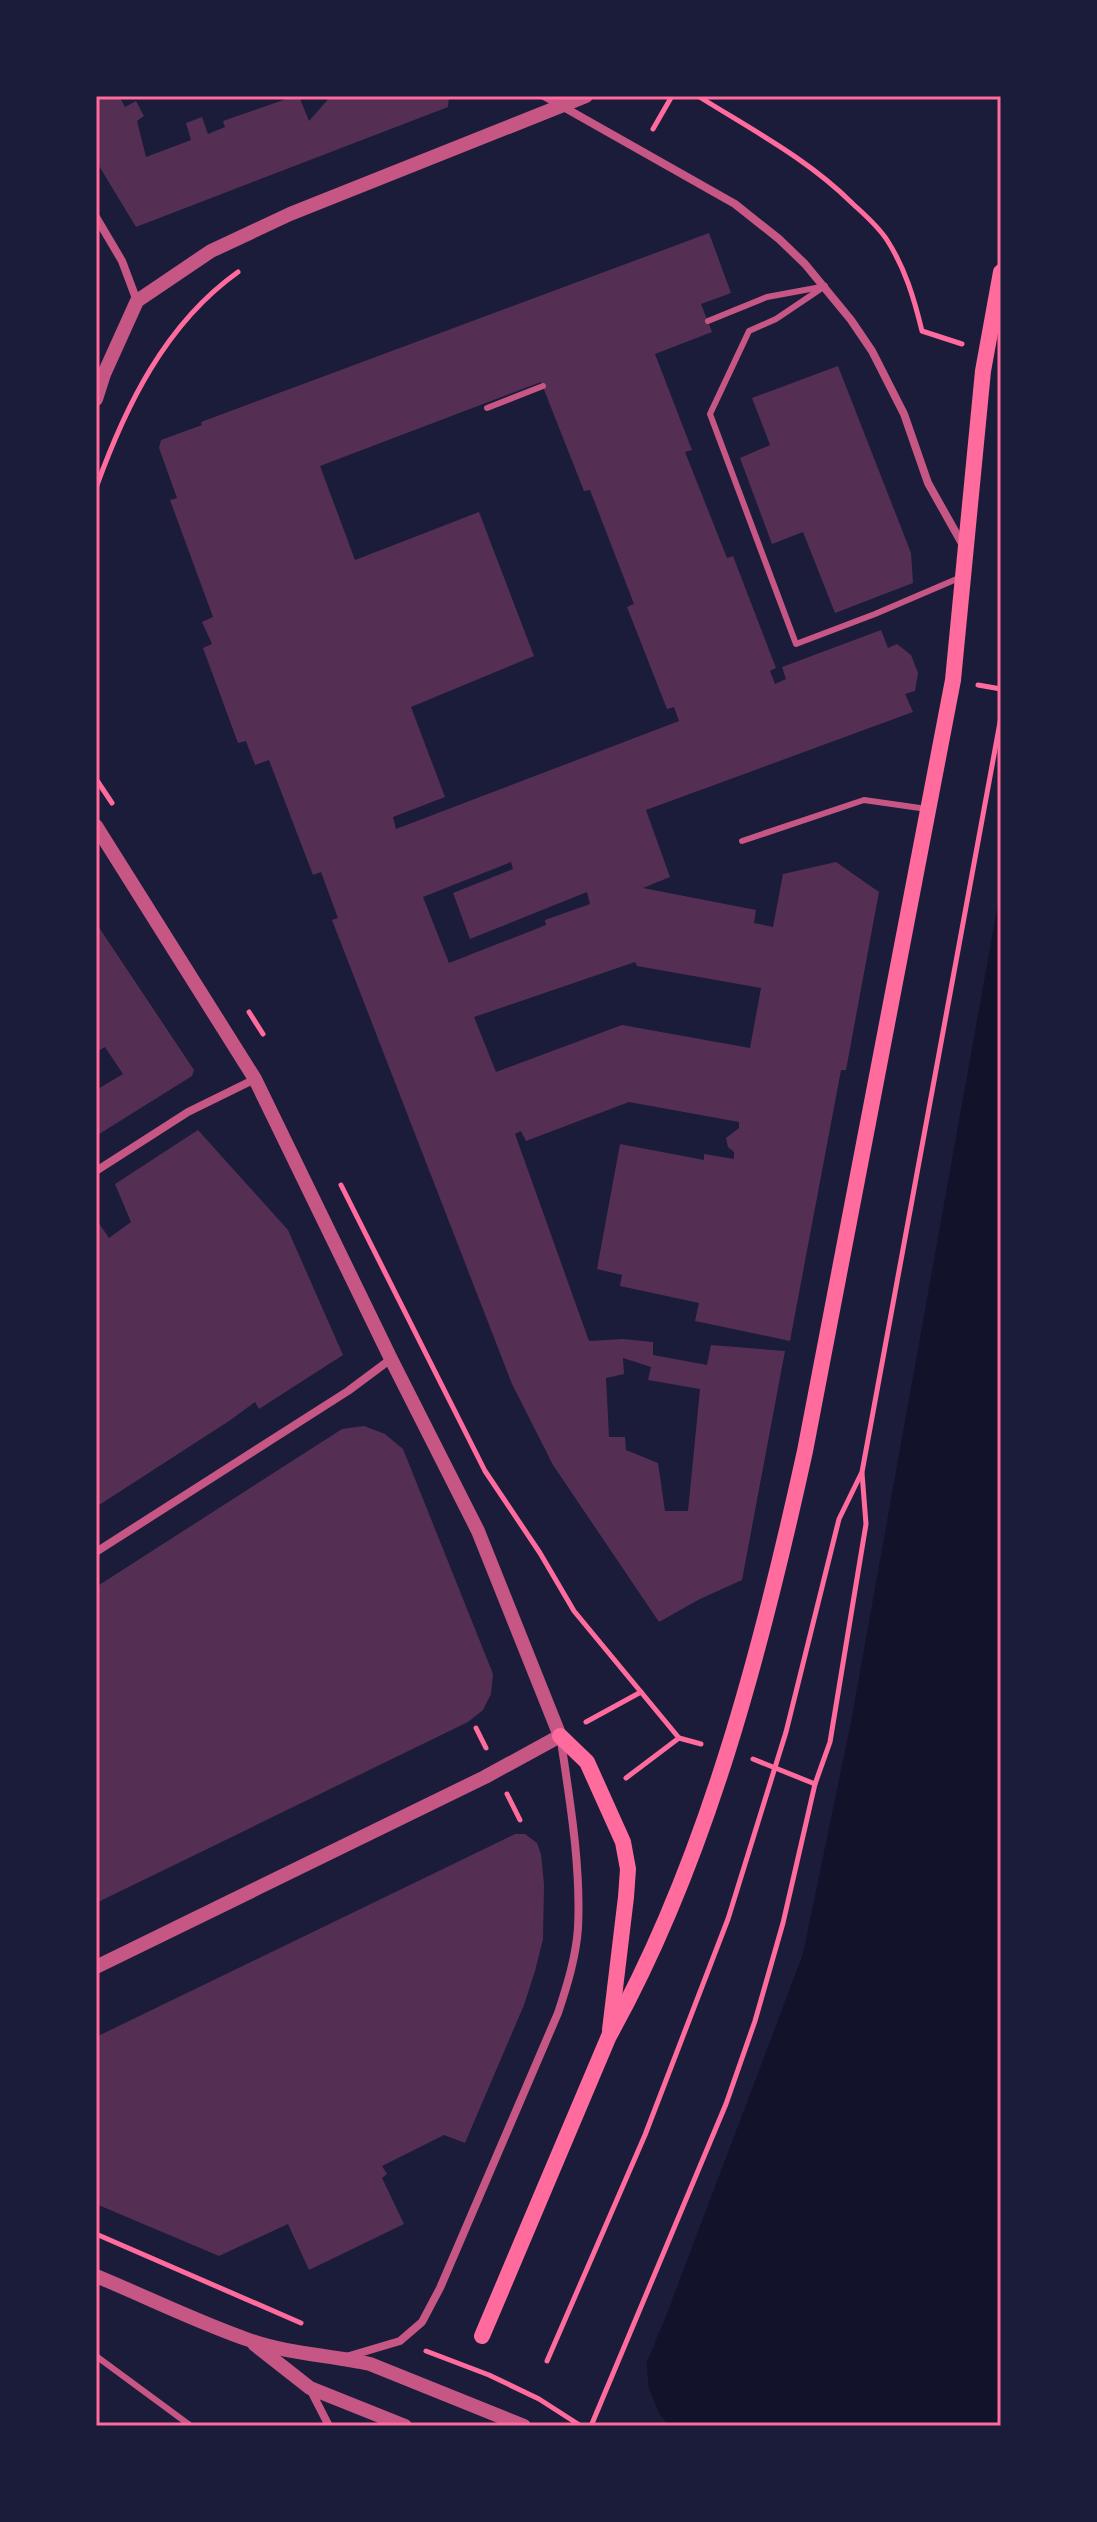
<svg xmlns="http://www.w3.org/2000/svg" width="1097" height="2522" font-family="Jost,sans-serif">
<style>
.water{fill:#12122b}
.pier{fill:#1b1b3a}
.building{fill:#542f53;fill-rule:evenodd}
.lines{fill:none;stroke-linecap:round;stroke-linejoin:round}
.path{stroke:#ff6b9d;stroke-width:5}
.service{stroke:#c65784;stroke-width:6}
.minor{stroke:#c65784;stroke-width:8}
.tertiary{stroke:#c65784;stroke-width:14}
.secondary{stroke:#ff6b9d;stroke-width:16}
.neatline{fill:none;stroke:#ff6b9d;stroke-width:3}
</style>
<rect width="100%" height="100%" fill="#1b1b3a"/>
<path class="water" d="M1001 887V2426H621L668 2311 803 1954 851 1722Z"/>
<path class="pier" d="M646 2358 649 2389 660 2415 670 2426H619Z"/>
<g class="building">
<path d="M96 96H119L125 107 136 101 144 116 137 121 146 157 191 140 186 123 202 117 208 134 225 127 223 121 295 96H299L309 121 331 96H449L448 107 136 227 96 161Z"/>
<path d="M709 233 731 293 701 304 712 332 655 354 692 450 685 452 727 558 733 556 776 668 770 671 775 684 786 679 782 667 881 630 888 648 897 644 911 655 918 673 915 691 905 694 913 712 646 810 670 877 643 888 756 910 754 923 773 927 783 874 836 862 879 892 846 1070H841L790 1341 695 1321 699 1303 620 1286 622 1275 597 1269 620 1144 704 1160V1154L734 1159V1152L728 1147 726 1138 739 1128V1122L629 1102 526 1141 521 1131 515 1134 589 1341 623 1339 653 1342V1355L707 1365 711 1345 785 1351 742 1580 700 1599 659 1622 553 1465 512 1384 332 920 338 918 321 872 313 875 269 760 255 765 246 741 238 743 203 648 212 644 202 622 213 617 170 500 177 498 159 448 161 440 202 425 201 422ZM541 382 584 491 590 490 634 604 627 607 667 709 674 707 679 721 396 829 393 817 445 797 411 707 534 656 479 512 355 560 320 466ZM511 862 513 869 453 893 470 939 587 892 590 904 545 920 546 925 449 963 423 897ZM635 962 637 966 761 988 750 1048 622 1025 496 1072 474 1017ZM623 1358 651 1367 648 1380 700 1389 688 1511H665L658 1463 626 1450 625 1437H609L606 1378 624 1374Z"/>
<path d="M838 366 911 553 913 583 835 613 803 532 772 544 740 458 770 445 752 398Z"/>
<path d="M96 923 194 1070 192 1076 96 1136V1090L123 1074 105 1047 96 1052Z"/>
<path d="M198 1130 288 1230 343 1355 259 1409 255 1402 229 1421 96 1507V1219L109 1238 131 1222 115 1184Z"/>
<path d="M364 1426 385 1434 403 1449 493 1674 491 1694 483 1710 468 1722 96 1903V1587L342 1429Z"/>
<path d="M515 1834H525L537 1843 541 1854 544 1884 543 1939 535 1971 524 2005 465 2143 444 2135 382 2166 387 2174 382 2178 404 2224 309 2270 288 2224 219 2256 96 2204V2037Z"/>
</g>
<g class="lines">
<g class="path">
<path d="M698 96C752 130 808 159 853 204 865 215 878 226 887 240 905 268 914 298 922 331L962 344"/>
<path d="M653 129 672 96"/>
<path d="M96 488C125 407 165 324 238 272"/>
<path d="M978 685 1001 689"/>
<path d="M96 779 112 803"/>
<path d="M249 1012 263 1034"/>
<path d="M341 1185 485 1471 540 1553 574 1611 679 1738 701 1744"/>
<path d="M586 1722 641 1692"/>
<path d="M476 1728 486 1748"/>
<path d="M753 1759 815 1784"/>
<path d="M626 1778 679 1738"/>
<path d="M507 1794 520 1820"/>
<path d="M96 2234 301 2323"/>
<path d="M426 2351 489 2375 539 2399 581 2426"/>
<path d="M547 2361 645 2135 728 1919 786 1732 839 1519 862 1472 1001 717"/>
<path d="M591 2426 726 2104 755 2021 783 1923 815 1784 830 1742 866 1524 862 1473"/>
</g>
<g class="service">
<path d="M825 286 776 319 749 331 710 414 796 644 875 614 959 578"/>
<path d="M708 321 767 297 821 287"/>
<path d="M487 408 543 386"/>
<path d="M742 841 864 800 927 809"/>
<path d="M96 2356 191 2426"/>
</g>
<g class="minor">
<path d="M544 96 735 204 779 239 805 264 851 320 872 351 904 414 928 483 964 547"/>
<path d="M96 217 122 261 137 301"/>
<path d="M96 1171 188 1112 255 1079"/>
<path d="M96 1552 348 1391 391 1359"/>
<path d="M346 2357 400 2341 422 2322 440 2288 558 2013C567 1986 576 1957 578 1928 581 1866 570 1802 561 1741"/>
<path d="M310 2389 329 2426"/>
</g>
<g class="tertiary">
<path d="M96 399 104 374 137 301 211 251 290 214 586 96"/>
<path d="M96 826 255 1079 391 1359 478 1531 560 1736 485 1777 96 1967"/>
<path d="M96 2276C147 2297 197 2322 249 2340 288 2354 330 2355 370 2364L524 2426"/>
<path d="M254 2344 310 2388 405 2426"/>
</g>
<g class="secondary">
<path d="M560 1736 587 1762 623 1842 628 1869 626 1897 610 2030"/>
<path d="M482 2336 609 2036C707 1860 762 1647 805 1451L953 680 983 371 1001 272"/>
</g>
</g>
<rect width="1097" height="2522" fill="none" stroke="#1b1b3a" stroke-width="196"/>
<rect x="98" y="98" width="901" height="2326" class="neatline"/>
</svg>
